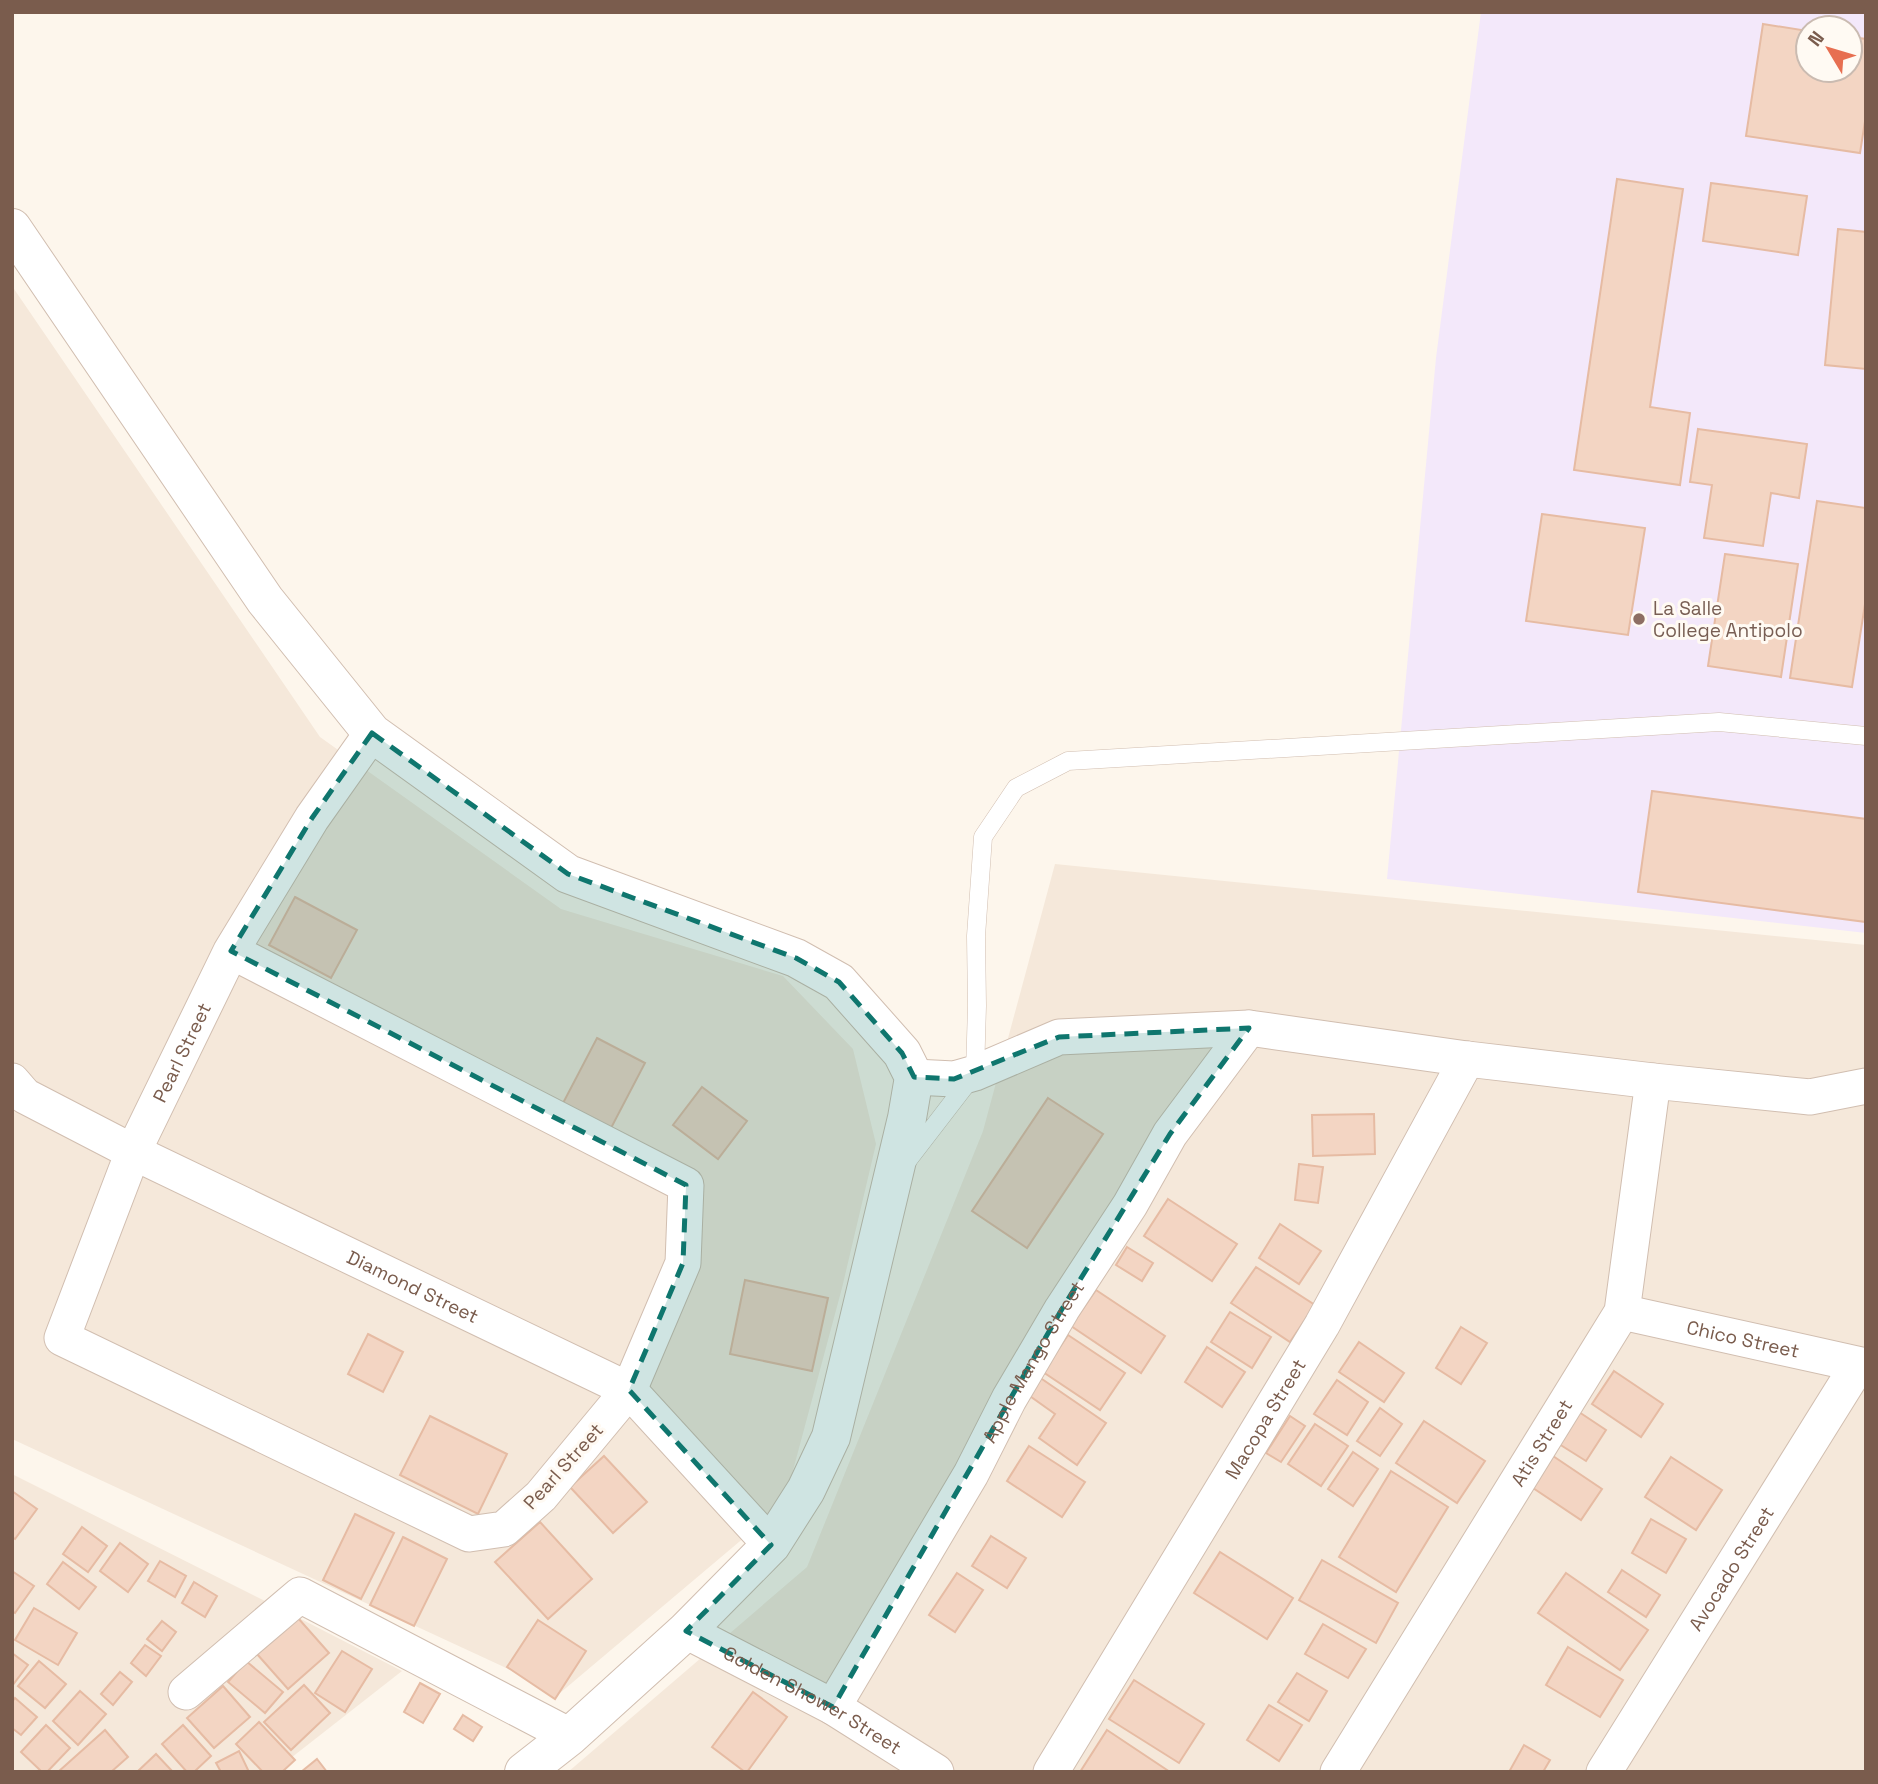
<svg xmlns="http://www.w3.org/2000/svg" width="1878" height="1784" font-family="'Space Grotesk',sans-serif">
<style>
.residential{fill:#f5e8da}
.education{fill:#f3e8fa;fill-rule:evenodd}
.building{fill:#f3d5c3;stroke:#e6bba3;stroke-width:2}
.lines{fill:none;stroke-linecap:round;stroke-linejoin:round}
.service-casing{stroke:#d1beb0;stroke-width:19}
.minor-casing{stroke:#d1beb0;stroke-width:37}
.tertiary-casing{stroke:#d1beb0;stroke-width:40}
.service{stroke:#fff;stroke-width:18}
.minor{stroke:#fff;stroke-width:35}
.tertiary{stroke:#fff;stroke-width:38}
.marked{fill:#0f766e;fill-opacity:0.2;stroke:#0f766e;stroke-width:5;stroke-dasharray:14 9;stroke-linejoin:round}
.education-dot{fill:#8d6e63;stroke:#fffaf3;stroke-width:2.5}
.labels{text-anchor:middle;stroke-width:6;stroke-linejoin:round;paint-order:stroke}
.education-label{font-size:19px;fill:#785e54;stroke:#fffaf3;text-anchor:start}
.street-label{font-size:19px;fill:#7a5c4d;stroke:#fffaf3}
</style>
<rect width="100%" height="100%" fill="#fdf6ec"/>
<g class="residential">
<path d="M12 286 320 737 561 909 783 976 853 1049 876 1144 842 1288 784 1504 560 1693 12 1439Z"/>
<path d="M1055 864 1866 945V1772H568L807 1567 983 1131Z"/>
<path d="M12 1474 299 1618 402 1671 273 1772H12Z"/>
</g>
<path class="education" d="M1481 12H1866V933L1387 879 1436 358ZM1808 28H1850V70H1808Z"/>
<g class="building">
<path d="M1763 24 1808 31V70H1850V37L1866 39V115L1860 153 1746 136Z"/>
<path d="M1617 179 1683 189 1650 407 1690 413 1680 485 1574 470Z"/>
<path d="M1711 183 1807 196 1798 255 1703 241Z"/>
<path d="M1838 229 1866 232V369L1825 365Z"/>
<path d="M1698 429 1807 444 1799 498 1771 493 1763 546 1704 538 1712 485 1690 482Z"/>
<path d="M1817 501 1866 508V598L1852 687 1790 678Z"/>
<path d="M1542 514 1645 528 1628 635 1526 621Z"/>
<path d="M1725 554 1798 564 1781 677 1708 666Z"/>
<path d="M1652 791 1866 819V922L1638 892Z"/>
<path d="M295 897 357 930 331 978 269 945Z"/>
<path d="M597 1038 645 1063 610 1130 562 1105Z"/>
<path d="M702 1087 747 1121 718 1159 673 1125Z"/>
<path d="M1048 1098 1103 1134 1027 1248 972 1211Z"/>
<path d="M1374 1114 1375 1154 1313 1156 1312 1115Z"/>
<path d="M1299 1164 1323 1167 1318 1203 1295 1200Z"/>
<path d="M1168 1199 1237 1244 1212 1281 1144 1236Z"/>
<path d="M1280 1224 1321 1251 1299 1284 1259 1258Z"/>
<path d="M1127 1247 1153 1263 1142 1281 1116 1265Z"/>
<path d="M1256 1267 1315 1305 1290 1342 1231 1303Z"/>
<path d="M745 1280 828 1298 812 1371 730 1354Z"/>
<path d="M1096 1290 1165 1336 1141 1373 1071 1326Z"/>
<path d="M1230 1312 1271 1337 1252 1368 1211 1342Z"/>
<path d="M1461 1327 1487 1343 1461 1384 1436 1368Z"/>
<path d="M368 1334 403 1352 383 1392 348 1374Z"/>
<path d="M1068 1335 1125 1373 1100 1410 1043 1372Z"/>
<path d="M1359 1342 1404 1373 1384 1402 1339 1372Z"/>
<path d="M1207 1347 1245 1372 1222 1407 1185 1382Z"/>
<path d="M1614 1371 1663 1404 1641 1437 1592 1404Z"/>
<path d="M1039 1377 1106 1423 1077 1465 1039 1438 1055 1414 1027 1394Z"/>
<path d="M1337 1380 1368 1402 1347 1435 1314 1414Z"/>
<path d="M1380 1408 1402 1424 1380 1456 1357 1441Z"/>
<path d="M1579 1412 1606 1430 1586 1461 1559 1444Z"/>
<path d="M430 1416 507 1454 478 1514 400 1475Z"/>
<path d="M1290 1416 1305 1426 1281 1462 1266 1453Z"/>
<path d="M1424 1421 1485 1461 1457 1503 1396 1463Z"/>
<path d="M1315 1424 1348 1446 1321 1486 1288 1464Z"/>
<path d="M1029 1446 1085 1482 1062 1517 1007 1481Z"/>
<path d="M1353 1452 1378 1469 1353 1506 1328 1489Z"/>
<path d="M604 1456 647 1502 613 1533 570 1487Z"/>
<path d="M1553 1456 1602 1489 1581 1520 1533 1488Z"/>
<path d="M1671 1457 1722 1490 1696 1530 1645 1497Z"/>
<path d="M1391 1471 1448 1507 1396 1592 1339 1557Z"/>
<path d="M12 1491 37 1509 15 1539 12 1537Z"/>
<path d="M355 1514 394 1533 361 1599 323 1580Z"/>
<path d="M1651 1519 1686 1539 1666 1573 1632 1553Z"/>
<path d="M540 1522 592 1579 548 1619 495 1562Z"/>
<path d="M82 1527 107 1546 88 1572 63 1554Z"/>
<path d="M991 1536 1026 1558 1007 1588 972 1566Z"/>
<path d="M403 1537 447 1559 414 1626 370 1605Z"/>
<path d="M120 1543 148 1564 128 1592 100 1571Z"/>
<path d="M1220 1552 1293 1598 1267 1639 1194 1593Z"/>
<path d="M1322 1560 1398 1603 1376 1643 1299 1600Z"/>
<path d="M160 1561 186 1576 175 1597 148 1581Z"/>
<path d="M63 1562 96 1587 79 1609 47 1584Z"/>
<path d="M1622 1570 1660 1595 1646 1617 1608 1592Z"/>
<path d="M12 1571 34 1586 15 1613 12 1611Z"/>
<path d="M957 1573 983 1590 955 1632 929 1615Z"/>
<path d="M1566 1573 1648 1630 1620 1670 1538 1613Z"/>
<path d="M194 1582 217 1596 205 1617 182 1603Z"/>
<path d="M34 1608 77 1633 58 1665 15 1640Z"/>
<path d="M298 1618 329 1653 288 1689 257 1654Z"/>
<path d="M538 1620 586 1651 555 1699 507 1667Z"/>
<path d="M162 1621 176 1632 162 1651 147 1639Z"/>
<path d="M1323 1624 1366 1649 1348 1678 1305 1654Z"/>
<path d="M145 1645 161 1656 146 1676 131 1663Z"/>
<path d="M1568 1647 1623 1680 1600 1717 1546 1685Z"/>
<path d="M342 1651 372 1669 345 1712 315 1693Z"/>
<path d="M12 1653 28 1665 12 1686Z"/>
<path d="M39 1661 66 1684 45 1708 18 1686Z"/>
<path d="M246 1661 283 1692 265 1713 228 1682Z"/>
<path d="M120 1672 132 1682 113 1705 101 1694Z"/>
<path d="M1297 1673 1327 1691 1309 1721 1278 1702Z"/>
<path d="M1134 1680 1204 1724 1179 1763 1109 1719Z"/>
<path d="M420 1683 440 1694 423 1723 404 1712Z"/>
<path d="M304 1685 330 1713 291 1750 264 1722Z"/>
<path d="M223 1686 250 1717 214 1748 187 1718Z"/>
<path d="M80 1691 106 1714 78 1745 53 1721Z"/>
<path d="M753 1692 787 1717 747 1772H745L712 1747Z"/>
<path d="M15 1698 37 1717 21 1735 12 1728V1702Z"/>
<path d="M1269 1705 1302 1725 1279 1761 1247 1740Z"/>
<path d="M463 1715 482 1727 473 1741 454 1729Z"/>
<path d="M259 1722 295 1760 282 1772H263L236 1744Z"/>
<path d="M46 1725 70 1748 47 1772H42L21 1752Z"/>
<path d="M183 1725 211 1756 194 1772H187L162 1744Z"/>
<path d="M105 1730 128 1757 111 1772H58Z"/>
<path d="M1107 1730 1170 1772H1080Z"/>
<path d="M1524 1745 1550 1760 1543 1772H1509Z"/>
<path d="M239 1751 249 1772H221L216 1763Z"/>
<path d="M156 1754 173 1772H137Z"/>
<path d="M317 1759 327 1772H301Z"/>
</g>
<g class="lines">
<defs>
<path id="service" d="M908 1160 975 1073 977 1006 976 936 983 837 1016 788 1068 761 1719 722 1866 736"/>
<g id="minor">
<path id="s1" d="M231 951 686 1185 683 1263 629 1390 541 1496 504 1529 469 1534 62 1338 133 1152 231 951 312 818 372 733"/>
<path d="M914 1077 954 1079 975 1073 1059 1037 1249 1028 1467 1059 1653 1081 1810 1097 1866 1086"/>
<path id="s2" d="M12 1081 25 1096 133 1152 629 1390 771 1545"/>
<path id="s3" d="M1622 1312 1866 1366"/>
<path id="s4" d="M686 1631 833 1707 936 1772"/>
<path d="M186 1692 300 1595 570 1736"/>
<path id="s5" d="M833 1707 971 1474 1009 1399 1062 1309 1130 1205 1170 1134 1249 1028"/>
<path id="s6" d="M1051 1772 1322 1325 1467 1059"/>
<path id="s7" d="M1338 1772 1622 1312 1653 1081"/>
<path id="s8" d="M1604 1772 1858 1365"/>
</g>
<path id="tertiary" d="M12 228 265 600 372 733 568 874 796 958 839 982 902 1053 914 1077 907 1118 831 1437 806 1490 771 1545 686 1631 570 1736 524 1772"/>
</defs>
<use href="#service" class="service-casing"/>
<use href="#minor" class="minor-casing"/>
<use href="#tertiary" class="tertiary-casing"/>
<use href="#service" class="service"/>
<use href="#minor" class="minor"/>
<use href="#tertiary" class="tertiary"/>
</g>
<path class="marked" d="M372 733 568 874 796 958 839 982 902 1053 914 1077 954 1079 1059 1037 1249 1028 1170 1134 1062 1309 833 1707 686 1631 771 1545 629 1390 683 1263 686 1185 231 951 312 818Z"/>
<circle class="education-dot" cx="1639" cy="619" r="7"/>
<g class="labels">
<g class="education-label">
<text x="1653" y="615">La Salle<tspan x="1653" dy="22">College Antipolo</tspan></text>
</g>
<g class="street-label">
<text dy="7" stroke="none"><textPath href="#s1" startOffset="1712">Pearl Street</textPath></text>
<text dy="7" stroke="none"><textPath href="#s2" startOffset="452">Diamond Street</textPath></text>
<text dy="7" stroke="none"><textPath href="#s3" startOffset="124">Chico Street</textPath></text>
<text dy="7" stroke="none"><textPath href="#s5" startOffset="399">Apple Mango Street</textPath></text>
<text dy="7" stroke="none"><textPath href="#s6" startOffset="413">Macopa Street</textPath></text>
<text dy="7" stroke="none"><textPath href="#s7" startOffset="387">Atis Street</textPath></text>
<text transform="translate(563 1466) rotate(-48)" y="7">Pearl Street</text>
<text dy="7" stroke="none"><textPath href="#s8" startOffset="240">Avocado Street</textPath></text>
<text dy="7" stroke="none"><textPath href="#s4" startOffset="144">Golden Shower Street</textPath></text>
</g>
</g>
<rect width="1878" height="1784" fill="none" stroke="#7a5c4d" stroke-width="28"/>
<g transform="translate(1829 49) rotate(308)"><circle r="33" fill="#fffaf3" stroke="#cabbb1" stroke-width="2"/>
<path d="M0-5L12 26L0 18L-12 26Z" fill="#e76f51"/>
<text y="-10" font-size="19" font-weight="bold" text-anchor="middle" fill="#7a5c4d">N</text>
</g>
</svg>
